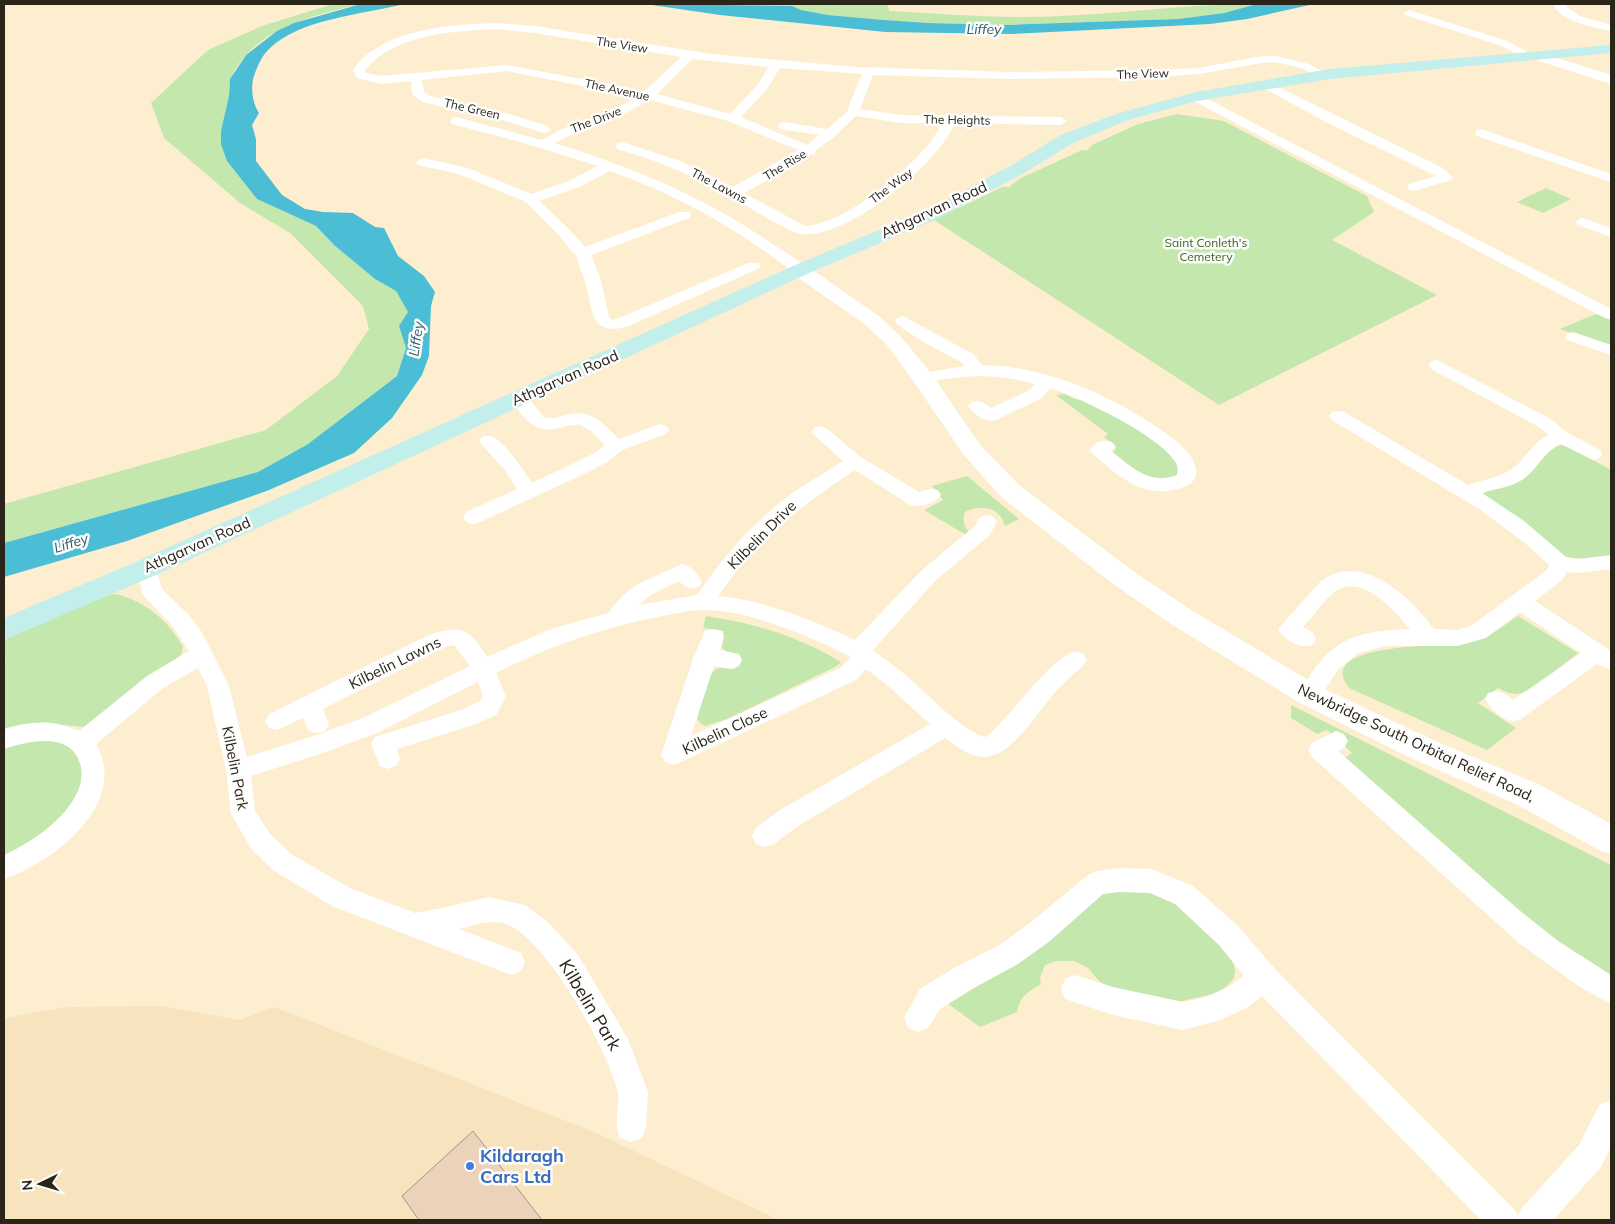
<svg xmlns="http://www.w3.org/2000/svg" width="1615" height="1224" font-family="Mulish,sans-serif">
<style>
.built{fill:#f7e4bf}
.green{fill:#c4e7ae}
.water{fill:#4bbed5}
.building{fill:#ebd3bb;stroke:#a49483}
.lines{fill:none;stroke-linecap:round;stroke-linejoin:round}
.minor{fill:#fff;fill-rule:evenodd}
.tertiary{fill:#fff;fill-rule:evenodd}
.secondary{fill:#c2eeeb;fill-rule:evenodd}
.shop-dot{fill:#3f7fe0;stroke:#fdfdfd;stroke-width:2}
.labels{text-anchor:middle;stroke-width:5;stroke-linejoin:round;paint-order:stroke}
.far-street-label{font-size:12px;fill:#2a2419;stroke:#fdfdfd}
.far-park-label{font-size:12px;fill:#3d641c;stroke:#fdfdfd}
.far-water-label{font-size:14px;font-style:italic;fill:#2c5c67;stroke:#fdfdfd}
.street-label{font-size:15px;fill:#2a2419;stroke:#fdfdfd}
.near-street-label{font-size:18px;fill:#2a2419;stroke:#fdfdfd}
.near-shop-label{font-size:18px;font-weight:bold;fill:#366cbe;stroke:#fdfdfd;text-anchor:start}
</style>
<rect width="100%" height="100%" fill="#feeed0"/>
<path class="built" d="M161 1006 240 1020 274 1007 592 1131 779 1220H4V1018L67 1007Z"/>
<g class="green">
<path d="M333 4H361C314 15 252 29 231 78 228 83 230 91 229 97 228 109 225 120 221 131L257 199 316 226 334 245 375 279 396 291 408 312 399 326 406 348 397 376 308 444 258 472 4 543V504L266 430 337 376 369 329 363 306 290 233 240 203 164 138 151 103 208 50 262 26Z"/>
<path d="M716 4H888L889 11C933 13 977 17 1021 17 1100 17 1178 4 1257 4L1224 13 1178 19 1003 25 928 23 884 20 828 15 801 10 792 6Z"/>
<path d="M1177 114 1224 121 1367 196 1374 212 1332 240 1437 295 1219 405 934 220 1002 187H1009L1019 179 1082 150H1088L1092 145 1138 124Z"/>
<path d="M1546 188 1571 199 1543 213 1517 202Z"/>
<path d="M1601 314 1611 320V347L1560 329 1593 315Z"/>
<path d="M1065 394 1075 399 1086 401 1098 409 1112 413 1159 444 1178 462 1179 473 1174 478 1148 480 1114 456 1113 452 1117 447 1104 437 1108 434 1056 395Z"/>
<path d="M1561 445 1569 447 1611 470V556L1572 559 1563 556 1483 494 1485 492C1496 488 1510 486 1520 481 1538 471 1541 450 1561 445Z"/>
<path d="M967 476 1019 519 1005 526C1000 507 981 504 965 512 962 520 964 526 969 532L966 535 924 510 943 500 932 486Z"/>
<path d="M116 594C146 602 168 620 183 647L181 655 99 719 83 727 52 724H30L4 732V659L7 657H4V640L100 596Z"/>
<path d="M706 616C755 623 799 637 841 662L837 666 727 719 705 726 700 723 697 718C700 707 706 675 715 670 721 666 729 668 735 669L739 656 727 653 722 647 724 631 703 628Z"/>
<path d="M1518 616 1578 653C1563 664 1534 692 1516 694 1509 694 1504 691 1498 688L1478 703 1516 728 1487 750 1349 688C1312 641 1449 647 1467 643 1486 640 1503 626 1518 616Z"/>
<path d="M1291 705 1611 865V978L1554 945 1343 759 1352 753 1327 730 1317 734 1291 718Z"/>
<path d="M32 739C45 740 59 740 70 747 79 753 82 763 82 773 81 810 37 845 4 856V745Z"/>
<path d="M1107 891H1149L1170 900 1198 920 1232 960 1235 970 1234 978 1225 988 1213 994 1178 1002 1108 987 1099 981 1088 968 1074 961H1056L1045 965 1040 978 1041 984C1028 992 1020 996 1017 1012L980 1027 947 1003Z"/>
</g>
<g class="water">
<path d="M361 4H404C362 15 300 18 268 50 262 56 258 65 255 73 250 85 252 103 259 113L252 125 256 139V161L282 195 305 209 323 212 353 213 375 227 384 228 398 256 424 276 435 292 431 306 429 356 422 375 392 418 354 453 269 490 127 541 4 577V543L258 472 308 444 397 376 406 348 399 326 408 312 396 291 375 279 334 245 316 226 257 199 227 161 221 144V131L229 96 230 79 246 55 277 31 294 23Z"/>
<path d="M645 4 792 6 801 10 828 15 884 20 928 23 1003 25 1178 19 1224 13 1257 4H1314L1247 19 1210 24 1012 34 885 32 720 15Z"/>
</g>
<path class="building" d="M473 1131 542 1220H419L402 1196Z"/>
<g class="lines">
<g class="minor">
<path d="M1556 4H1566L1565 6 1580 16 1611 25V31C1592 27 1567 23 1554 7Z"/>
<path d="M1409 10 1507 41 1535 56 1529 59 1525 58 1499 45 1405 15 1404 13Z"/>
<path d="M496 23 535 26 711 54 857 67 1012 72 1158 70 1199 68 1262 56H1275L1309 64 1328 75 1322 78 1301 68 1275 62 1262 63 1199 74 1158 77 1012 79 873 75 860 109 901 115 1061 117 1067 121 1061 125 955 123C938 164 848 239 802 234 790 233 748 206 734 199 729 194 723 194 717 190 686 172 652 159 617 149L616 146 617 143 622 142 680 161 733 187 798 150 728 121 650 100 618 117 569 136 554 143C632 167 707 198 774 245 785 252 800 260 808 270L805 273H795C774 258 753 242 731 229 693 205 652 186 610 171L579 187 539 201 569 229 585 247 679 212H689L691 215 689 218 591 255 601 280 609 317 612 320 617 319 748 263H758L761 266 758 269 626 327C588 337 593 306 585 281 583 272 576 264 577 255L572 252 559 235 526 202 459 174 418 165 416 162 423 158 468 168 531 194 569 181 598 166 524 143 452 124 450 121 452 118 456 117 542 140 560 130 609 112 638 97 507 71 422 80 424 92 430 96 509 114 548 126 550 129 548 132 544 133 502 120 422 102 412 94 411 81 381 84 357 78 353 70C383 28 449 25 496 23ZM496 29 535 33 681 57 645 91 507 65 381 76 366 73 365 70C395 34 452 31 496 29ZM692 59 769 67 758 84 730 114 657 94ZM780 68 862 74C859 83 848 105 848 111L827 129 784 122 780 123 778 126 780 129 819 135 807 145 741 117 767 89ZM856 116 901 123H942C926 160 845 225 805 226L744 193 786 170 809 155 815 154 816 150 835 136Z"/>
<path d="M1264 80 1441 167 1453 177 1451 180 1414 191 1409 190 1407 187 1409 184 1436 176 1326 122 1260 86 1258 84 1260 82Z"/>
<path d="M1196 93 1611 309V320L1605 318 1192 100 1190 97 1192 94Z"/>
<path d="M1481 129 1611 174V182L1477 136 1475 133 1477 130Z"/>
<path d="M1583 218 1611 228V237L1578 225 1576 222 1578 219Z"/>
<path d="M903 316 973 354 982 365C1045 366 1110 395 1161 430 1174 439 1190 450 1195 465 1198 475 1195 482 1186 486 1146 502 1122 479 1093 454L1090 450C1095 442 1103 439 1112 442L1115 446 1111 451C1132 467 1150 486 1177 475 1178 470 1178 465 1174 460 1156 434 1081 398 1050 388L1042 398 996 420C985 423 975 415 968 406L971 402C980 400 984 403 991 408L1030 390 1035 384C997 373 962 375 923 383L917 382 914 378 917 374 965 366 961 362 920 340 897 324 895 321 897 318Z"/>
<path d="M1573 332 1611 345V355L1567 340 1565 337 1567 334Z"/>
<path d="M1437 360 1549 418 1568 433 1600 450 1602 454 1600 458 1593 460 1561 444C1545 451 1539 466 1526 477 1514 487 1497 488 1482 493L1524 521 1566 557 1580 559 1611 555V569L1580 573 1567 572 1563 579 1535 601 1611 651V670L1597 664 1521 719C1519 719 1516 721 1513 721 1503 721 1489 707 1485 699L1488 693C1499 689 1504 693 1513 700L1581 653 1520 612 1486 638 1457 646H1386L1358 653 1337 671 1318 701 1310 704 1302 701 1299 695C1327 641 1351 631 1410 629 1396 612 1363 574 1337 590 1324 599 1314 616 1303 627L1313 633 1316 639 1313 645C1300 649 1285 641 1278 629L1320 582C1360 549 1411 597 1434 629L1457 630 1471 626 1547 570 1549 565 1525 543 1479 509 1332 420 1329 416 1332 412 1338 411 1344 412 1468 485C1482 480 1499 478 1512 469 1526 459 1532 442 1549 435L1537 426 1431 369 1429 365 1431 361Z"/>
<path d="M519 393C531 396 536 411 546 418 555 419 562 416 570 414 592 410 605 425 619 439L660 424 666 426 669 430 666 434 622 450 607 462 582 475 480 522 473 524 466 522 463 517 466 512 517 489 504 469 482 445 479 441 482 437C486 436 489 435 493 437 506 443 524 471 532 483L593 454 605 445 591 431 581 425C571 424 563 428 553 429 531 432 521 414 510 398L513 394Z"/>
<path d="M820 426 826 428 862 458 919 492 931 489 938 490 941 495C935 504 920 507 910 505L855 470C799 507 757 540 718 596 763 600 815 621 855 640L922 570 975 526 980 517 987 515 994 517 997 522 989 536 936 580 873 650C882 658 894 665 903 673 923 689 964 734 986 737 1006 723 1055 651 1076 652 1079 652 1081 653 1084 654L1087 660C1081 670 1071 675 1063 684 1043 703 1027 734 1004 750 1000 753 991 756 986 757 971 758 957 746 945 738L798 826 774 844 765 847 756 844 752 836 756 828 780 810 930 724 887 685 866 669 856 680 681 762 673 765 665 762 661 755 694 656 705 631 713 629 721 631 724 637 720 650 739 654 742 660 739 666 731 669 714 666 691 736 840 668 851 657C813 637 746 609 703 610 688 610 672 614 658 617 601 628 547 647 496 673L506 696 496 715 476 724 397 749 400 759 396 766 388 769 380 766 371 744 375 737 461 710 480 701 483 696 478 682 379 732 326 752 251 776 255 811 270 834 291 854 350 888 415 913 442 908 489 897 525 905 548 922 578 955 628 1039 648 1092 646 1127 642 1138 631 1142 620 1138C612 1118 622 1106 617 1089 605 1046 551 948 511 926 494 917 475 925 459 929L521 953 525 962 521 971 511 975 332 906 273 870 252 850 231 814 226 770 207 686 198 668 163 688 96 744C130 803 54 862 4 879V855C32 842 65 820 78 791 82 782 83 770 79 761 68 731 26 742 4 749V729C29 721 54 719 79 731L147 676 189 651 173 627 145 597 142 592 137 568 140 563 147 561 154 563 162 589 189 615 201 631 229 686 247 757 314 736 363 718 470 666 454 645 445 647 323 709 329 724 325 731 317 733 309 731 303 718 277 730 269 728 265 721 269 714 429 635C461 625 470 628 487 657L551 629 608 613 623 595 638 584 682 564C692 566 697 573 702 582L699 587C690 590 686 588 679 581L652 594 639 605 697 595C724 555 757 518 797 490 812 480 828 471 843 461L811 432 814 428Z"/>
<path d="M1336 731 1344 734 1348 741 1344 748 1338 751 1519 910 1558 941 1611 975V1004L1580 987 1520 944 1312 757 1308 750 1312 743Z"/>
<path d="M1120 868 1151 869 1193 886 1239 927 1274 968 1514 1209 1518 1216 1521 1209 1579 1145 1600 1104 1611 1100V1147L1601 1167 1553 1220H1481L1262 996 1248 1007 1218 1021 1183 1030 1113 1015 1065 999 1061 989 1065 979 1075 975 1113 987 1183 1002 1206 997 1228 987 1244 976 1219 945 1175 904 1150 893 1120 892 1103 894 1050 941 1018 964 974 988 940 1009 928 1028 918 1032 908 1028 904 1018 920 989 954 968 998 946 1030 923 1088 875 1097 871Z"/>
</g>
<g class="tertiary">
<path d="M1538 52 1611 75V84L1533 59 1531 56 1533 53Z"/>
<path d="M800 264 807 266 880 317 901 337 931 373 980 445 1019 485 1130 569 1191 610 1320 687 1433 740 1540 785 1611 824V854L1599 850 1518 805 1411 758 1300 703 1171 624 1112 583 1001 497 964 455 914 382 887 345 866 325 793 274 790 270 793 266Z"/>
</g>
<path class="secondary" d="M1611 45V53L1330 79 1197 101 1128 120 1073 143 1024 173 941 217 807 274 156 575 4 640V618L138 561 793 266 929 209 1012 165 1061 135 1116 114 1196 92 1330 69Z"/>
</g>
<circle class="shop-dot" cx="470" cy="1166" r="5"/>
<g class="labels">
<g class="far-street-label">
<text transform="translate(622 45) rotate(9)" y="4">The View</text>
<text transform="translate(1143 74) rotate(-2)" y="4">The View</text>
<text transform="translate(617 90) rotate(12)" y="4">The Avenue</text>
<text transform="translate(472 109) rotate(13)" y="4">The Green</text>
<text transform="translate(596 120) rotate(-21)" y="4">The Drive</text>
<text transform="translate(957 120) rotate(1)" y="4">The Heights</text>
<text transform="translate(785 165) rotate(-31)" y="4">The Rise</text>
<text transform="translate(719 186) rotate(28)" y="4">The Lawns</text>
<text transform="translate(891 186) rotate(-37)" y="4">The Way</text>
</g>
<g class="far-park-label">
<text x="1206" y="247">Saint Conleth's<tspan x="1206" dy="14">Cemetery</tspan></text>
</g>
<g class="far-water-label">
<text x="984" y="34">Liffey</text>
<text transform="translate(416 339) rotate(-81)" y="5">Liffey</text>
<text transform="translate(71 543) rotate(-17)" y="5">Liffey</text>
</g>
<g class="street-label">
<text transform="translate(934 210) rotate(-25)" y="5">Athgarvan Road</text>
<text transform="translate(565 378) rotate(-24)" y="5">Athgarvan Road</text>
<text transform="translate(762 535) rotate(-45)" y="5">Kilbelin Drive</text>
<text transform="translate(197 545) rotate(-24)" y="5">Athgarvan Road</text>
<text transform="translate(395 663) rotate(-26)" y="5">Kilbelin Lawns</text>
<text transform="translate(725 731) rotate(-25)" y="5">Kilbelin Close</text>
<text transform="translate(1416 743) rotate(25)" y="5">Newbridge South Orbital Relief Road,</text>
<text transform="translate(235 768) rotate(79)" y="5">Kilbelin Park</text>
</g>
<g class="near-street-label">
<text transform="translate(590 1005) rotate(59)" y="6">Kilbelin Park</text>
</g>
<g class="near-shop-label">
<text x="480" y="1162">Kildaragh<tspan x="480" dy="21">Cars Ltd</tspan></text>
</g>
</g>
<rect width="1615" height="1224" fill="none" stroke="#2a2419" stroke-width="10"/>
<g transform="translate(40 1184) rotate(265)" stroke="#fdfdfd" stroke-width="4" paint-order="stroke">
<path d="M0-4L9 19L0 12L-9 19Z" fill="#2a2419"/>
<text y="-8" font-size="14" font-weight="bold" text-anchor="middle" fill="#2a2419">N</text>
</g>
</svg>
